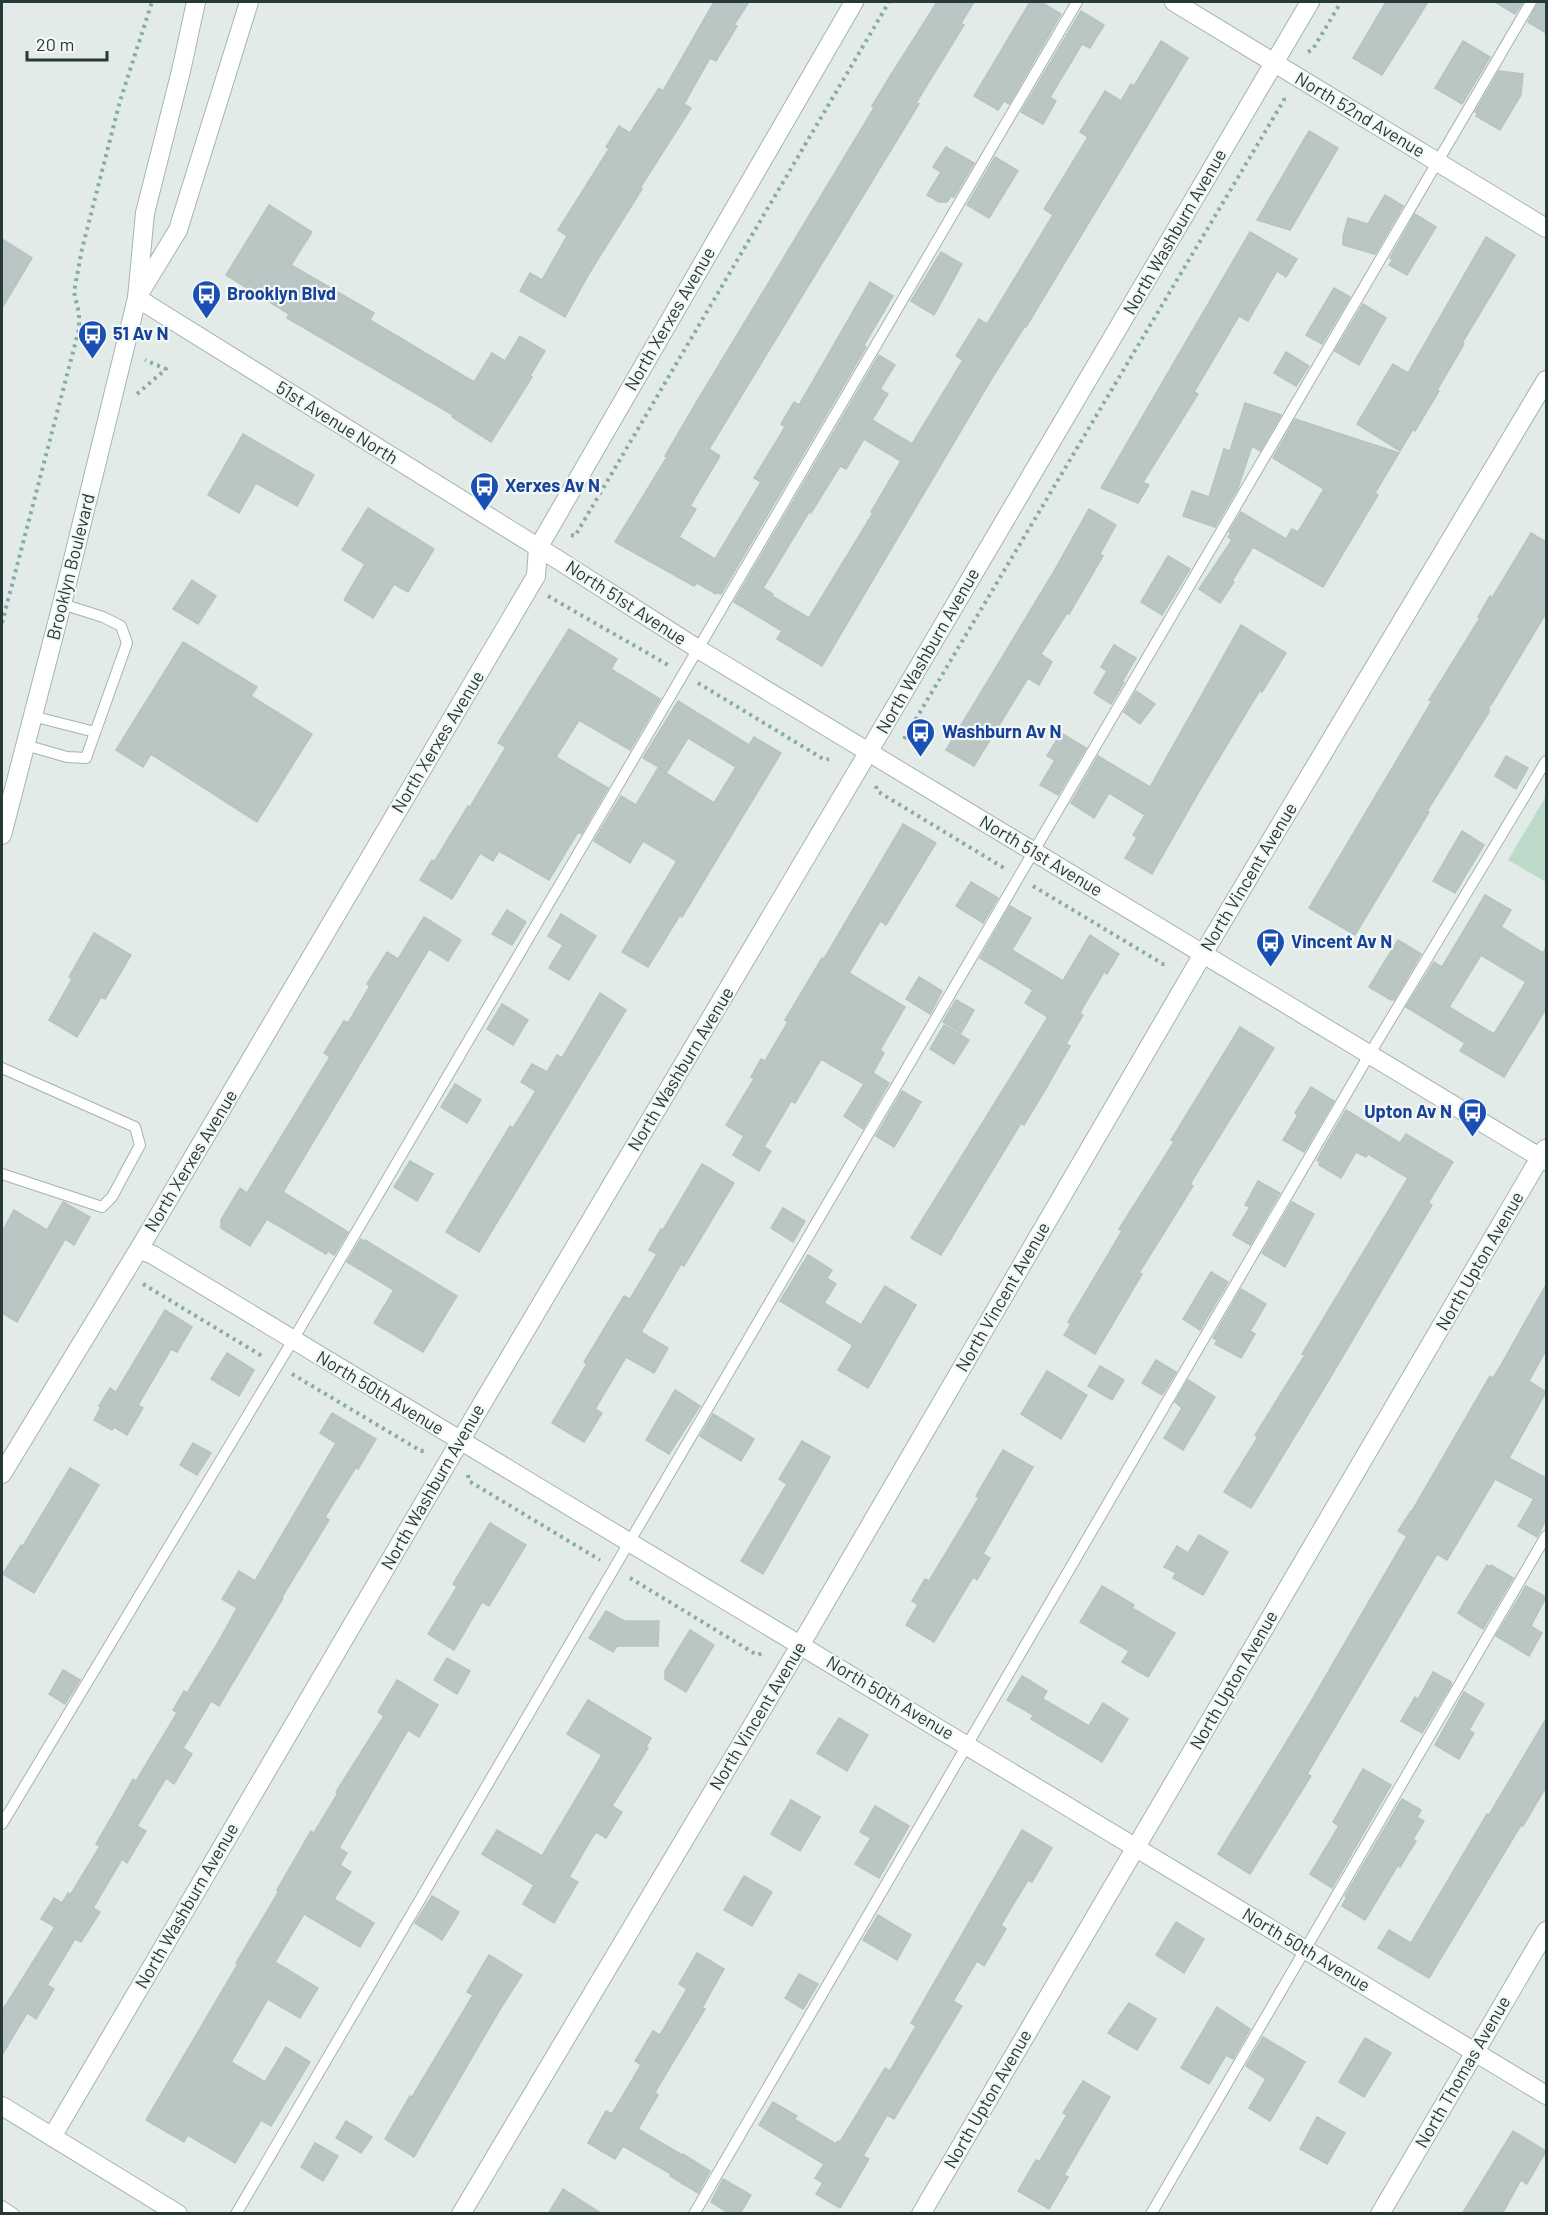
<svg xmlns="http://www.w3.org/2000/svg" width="1548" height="2215" font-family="Barlow,sans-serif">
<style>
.green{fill:#bedacb}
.building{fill:#b9c6c3;stroke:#b6c4c1;stroke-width:1.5;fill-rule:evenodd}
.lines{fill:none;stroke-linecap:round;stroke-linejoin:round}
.service-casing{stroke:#a6b2b1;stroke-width:12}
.minor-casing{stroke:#a6b2b1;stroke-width:20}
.tertiary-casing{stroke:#a6b2b1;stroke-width:20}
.secondary-casing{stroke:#a3b6b3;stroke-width:20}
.path{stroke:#87aba7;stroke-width:4;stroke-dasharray:3 4.5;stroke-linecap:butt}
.service{stroke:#fff;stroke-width:10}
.minor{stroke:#fff;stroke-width:18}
.tertiary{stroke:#fff;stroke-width:18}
.secondary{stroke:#fff;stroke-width:18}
.labels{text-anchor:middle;stroke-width:4.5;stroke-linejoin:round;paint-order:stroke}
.street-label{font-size:18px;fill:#253a39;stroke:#f3f8f7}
.transit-label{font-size:18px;font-weight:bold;fill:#164399;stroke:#f3f8f7;text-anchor:start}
</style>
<rect width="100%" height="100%" fill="#e3ebe9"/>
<path class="green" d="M1546 796V882L1508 860Z"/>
<g class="building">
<path d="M714 2H749L734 25 737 26 716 61 710 58 684 104 691 108 640 188 642 189 590 272 565 317 520 291 530 273 542 280 567 236 558 230 609 149 606 147 619 126 630 133 659 88 663 91Z"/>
<path d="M937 2H974L961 23 964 25 916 103 919 104 709 449 720 456 690 506 696 509 679 537 715 559 761 482 754 478 785 427 781 424 794 402 799 405 870 282 893 296 864 345 866 347 721 594 717 592 716 594 697 583 694 586 615 542 667 457 665 456 696 403 874 108 872 106 889 78Z"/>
<path d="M1030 2H1041L1061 14 1009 104 1004 101 998 110 974 96Z"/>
<path d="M1386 2H1428L1382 75 1353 58Z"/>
<path d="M1495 2H1523L1515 14Z"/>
<path d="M1538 2H1546V33L1528 22Z"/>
<path d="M1081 11 1104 25 1090 48 1082 44 1050 97 1056 101 1043 124 1021 112Z"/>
<path d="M1161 41 1188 58 1026 327 1025 326 992 378 822 666 777 639 782 631 734 602 879 355 895 365 880 389 888 394 872 420 912 444 963 360 956 356 979 319 987 324 1053 215 1044 209 1088 137 1080 132 1105 91 1121 101 1131 84 1134 86ZM864 439 901 461 871 512 873 513 809 618 772 596 773 594 763 588 809 512 811 513 840 466 846 469Z"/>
<path d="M1463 41 1490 57 1462 104 1435 88Z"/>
<path d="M1499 71 1523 74 1521 95 1500 130 1476 116 1478 113 1475 112Z"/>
<path d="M1309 131 1338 148 1290 230 1257 220Z"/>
<path d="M946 147 974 163 954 197 951 196 947 202H939L927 195 941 172 933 167Z"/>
<path d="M995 157 1018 171 989 218 967 205Z"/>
<path d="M1385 195 1403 206 1375 254 1343 245V236L1348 218 1368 224Z"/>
<path d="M269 205 312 232 291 265 374 313 370 320 474 382 492 353 505 361 520 336 545 351 530 376 532 377 491 442 452 417 453 415 287 318 289 314 226 275Z"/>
<path d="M1415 214 1436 227 1407 275 1389 265 1393 259 1390 258Z"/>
<path d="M1250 232 1297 259 1286 277 1277 271 1248 321 1239 316 1194 392 1198 394 1143 482 1149 485 1138 503 1101 488Z"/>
<path d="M1486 237 1515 255 1462 343 1464 344 1437 390 1439 391 1415 431 1413 429 1400 451 1357 424 1393 364 1408 373Z"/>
<path d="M2 239 32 258 2 308Z"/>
<path d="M941 252 962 264 934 315 911 301Z"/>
<path d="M1334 288 1350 297 1322 344 1306 335Z"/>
<path d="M1363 304 1386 318 1359 365 1335 351Z"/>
<path d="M1286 352 1309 366 1296 386 1274 373Z"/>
<path d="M1245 403 1281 415 1260 451 1252 446 1238 488 1215 527 1183 516 1192 491 1209 497 1224 449 1230 451Z"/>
<path d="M1295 419 1399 453 1375 493 1378 495 1323 587 1253 547 1232 581 1234 582 1220 603 1199 589 1232 540 1228 537 1231 533 1229 532 1241 512 1286 539 1292 529 1298 532 1324 489 1273 458Z"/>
<path d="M243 434 314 475 297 506 256 483 239 513 208 495Z"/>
<path d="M368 508 434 549 408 592 394 584 373 618 344 600 365 564 342 550Z"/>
<path d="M1089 509 1116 525 1100 554 1103 556 1069 614 1067 613 1041 654 1052 662 1039 685 1028 678 974 766 946 750 1053 573Z"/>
<path d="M1531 533 1546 542V613L1491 705H1489V712L1427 811 1429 812 1355 935 1309 908 1432 701 1429 700 1480 618 1478 617 1490 596 1492 598Z"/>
<path d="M1168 556 1190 569 1162 615 1141 602Z"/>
<path d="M192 580 216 596 198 624 173 609Z"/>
<path d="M1241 625 1286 653 1262 692 1260 690 1204 783 1152 874 1125 858 1137 838 1133 835 1145 815 1109 793 1094 818 1071 803 1098 756 1150 787Z"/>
<path d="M569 629 617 659 611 669 660 699 630 750 579 720 556 757 608 788 581 834 578 832 549 880 499 851 493 861 480 853 452 899 420 880 432 860 434 862 468 806 470 807 506 747 498 743Z"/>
<path d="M183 642 257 687 251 696 312 734 257 822 151 754 143 767 116 750Z"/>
<path d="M1114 645 1136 658 1123 680 1120 679 1124 682 1111 704 1094 693 1107 671 1101 667Z"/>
<path d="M1136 691 1155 704 1140 724 1124 712Z"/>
<path d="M678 701 749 745 754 737 781 753 682 917 680 915 648 967 622 952 677 861 643 841 630 863 594 841 621 796 636 805 658 768 714 803 736 767 688 738 667 772 643 758Z"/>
<path d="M1061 733 1086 748 1058 795 1040 785 1055 760 1047 756Z"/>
<path d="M1506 756 1528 768 1516 789 1495 776Z"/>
<path d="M903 824 936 843 886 925 880 921 849 973 905 1007 880 1050 884 1053 873 1073 889 1083 863 1129 844 1116 864 1084 821 1059 795 1103 791 1101 764 1147 771 1151 759 1171 733 1155 744 1136 726 1125 754 1079 751 1077 761 1059 765 1061 788 1022 785 1020 822 958 824 959Z"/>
<path d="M1462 831 1484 845 1455 893 1433 881Z"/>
<path d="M971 882 998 898 983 923 956 906Z"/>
<path d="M1485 895 1511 910 1501 927 1543 953 1546 947V1009L1504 1077 1460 1051 1465 1043 1406 1007 1434 962 1442 967ZM1481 955 1526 982 1494 1034 1449 1007Z"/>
<path d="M1010 906 1031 918 1012 950 1063 981 1090 935 1119 954 1107 974 1104 972 1083 1007 1080 1014 1083 1015 1066 1044 1070 1046 1045 1090 1024 1125 1021 1123 941 1255 911 1238 1048 1017 1025 1003 1033 990 980 958Z"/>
<path d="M507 910 526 922 512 945 492 934Z"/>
<path d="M561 914 596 936 569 980 549 968 563 945 548 936Z"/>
<path d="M424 917 461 940 448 961 429 949 283 1192 348 1232 334 1255 328 1251 326 1254 267 1219 250 1246 221 1228V1220L240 1188 247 1193 330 1057 324 1053 344 1021 348 1023 370 986 367 984 387 952 398 959Z"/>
<path d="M94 933 131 955 105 999 101 997 77 1037 49 1020 72 979 69 977Z"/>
<path d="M1398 940 1421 954 1394 1000H1391L1369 987Z"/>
<path d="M919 977 942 991 930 1014 906 999Z"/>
<path d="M600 993 626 1010 479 1252 446 1232 510 1126 513 1128 536 1091 521 1082 532 1064 547 1072 557 1055 562 1058Z"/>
<path d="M956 1000 974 1010 961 1033 943 1022Z"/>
<path d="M502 1004 528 1020 513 1045 487 1029Z"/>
<path d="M944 1025 969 1040 954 1064 930 1049Z"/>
<path d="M1240 1027 1274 1048 1190 1184 1193 1186 1139 1273 1142 1274 1095 1354 1064 1335 1071 1324 1068 1322 1122 1231 1119 1229 1174 1142 1171 1140Z"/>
<path d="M455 1084 481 1100 467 1123 441 1107Z"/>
<path d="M1311 1087 1334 1101 1304 1152 1283 1140 1298 1115 1295 1113Z"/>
<path d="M902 1091 921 1102 894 1147 876 1136Z"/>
<path d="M1346 1110 1400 1143 1406 1134 1453 1162 1428 1203 1432 1205 1327 1383 1251 1508 1224 1492 1258 1437 1255 1435 1305 1355 1302 1354 1408 1178 1368 1154 1366 1157 1356 1152 1341 1178 1319 1165 1320 1162 1317 1160Z"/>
<path d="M410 1161 433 1174 417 1201 394 1187Z"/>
<path d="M702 1164 734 1183 684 1266 681 1264 641 1332 668 1348 654 1373 626 1357 595 1409 602 1413 584 1442 552 1423 587 1364 584 1362 624 1296 630 1299 657 1254 649 1250 661 1229 663 1230Z"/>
<path d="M1258 1181 1280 1193 1250 1245 1233 1235 1250 1207 1245 1205Z"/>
<path d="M63 1202 90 1217 74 1245 65 1239 17 1322 2 1313V1232L14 1210 47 1230Z"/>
<path d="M1292 1202 1314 1214 1285 1267 1262 1253Z"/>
<path d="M783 1208 805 1221 793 1242 771 1228Z"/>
<path d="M361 1239 364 1241 365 1240 457 1296 423 1352 374 1323 394 1290 347 1262Z"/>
<path d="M808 1255 832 1270 827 1278 836 1284 824 1303 861 1325 885 1286 916 1305 868 1388 838 1370 853 1345 780 1301Z"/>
<path d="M1211 1272 1228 1282 1200 1330 1183 1319Z"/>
<path d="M1546 1285V1350L1529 1381 1546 1392 1509 1458 1546 1478V1520L1537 1537 1518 1526 1534 1499 1495 1479 1447 1560 1437 1554 1307 1774 1311 1776 1250 1874 1218 1854 1309 1705 1407 1536 1398 1531 1411 1511H1412L1490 1376 1493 1378 1501 1365Z"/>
<path d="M1241 1289 1266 1304 1250 1331 1255 1334 1241 1358 1215 1344 1217 1340 1213 1338Z"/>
<path d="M165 1310 192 1327 177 1352 171 1349 138 1405 143 1408 127 1435 114 1427 112 1430 94 1420 101 1407 99 1406 110 1388 116 1392Z"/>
<path d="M227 1353 254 1370 239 1396 211 1379Z"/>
<path d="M1156 1360 1176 1372 1162 1395 1142 1383Z"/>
<path d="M1100 1366 1124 1380 1112 1400 1088 1386Z"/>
<path d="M1047 1371 1087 1395 1061 1439 1021 1414Z"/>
<path d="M1188 1380 1215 1397 1183 1450 1164 1438 1182 1408 1175 1402Z"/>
<path d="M675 1390 700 1406 669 1454 646 1440Z"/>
<path d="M332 1413 376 1439 358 1469 356 1467 325 1517 329 1520 282 1597 283 1598 219 1706 211 1701 183 1748 192 1754 174 1784 166 1778 137 1826 146 1831 127 1863 122 1859 93 1908 100 1912 81 1942 75 1939 47 1985 54 1989 36 2019 27 2013 2 2055V2011L55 1927 41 1919 54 1898 62 1903 68 1893 71 1894 100 1846 96 1844 123 1797 133 1779 136 1781 177 1713 173 1710 184 1691 187 1693 216 1646 237 1608 222 1599 239 1571 255 1581 336 1443 320 1433Z"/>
<path d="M713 1414 754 1439 741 1461 700 1436Z"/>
<path d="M802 1441 830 1457 763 1574 741 1561 787 1484 779 1479Z"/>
<path d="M193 1443 211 1453 197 1475 180 1465Z"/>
<path d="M1003 1450 1033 1467 983 1554 990 1558 977 1580 973 1577 934 1642 906 1625 918 1605 912 1601 925 1579 929 1581 979 1498 976 1496Z"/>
<path d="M70 1468 99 1485 34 1593 3 1574 21 1545 23 1546Z"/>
<path d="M490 1523 526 1545 489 1606 482 1602 454 1650 428 1634 457 1587 453 1584Z"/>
<path d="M1199 1535 1228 1552 1203 1595 1173 1578 1176 1573 1164 1567 1177 1546 1188 1553Z"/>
<path d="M1487 1565 1490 1567 1491 1565 1513 1578 1483 1629 1458 1613Z"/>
<path d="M1102 1586 1134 1605 1132 1608 1175 1633 1148 1677 1122 1662 1129 1651 1080 1622Z"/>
<path d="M1526 1586 1546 1597 1531 1626 1542 1633 1529 1656 1496 1636Z"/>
<path d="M606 1611 624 1621H659L658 1646H617L613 1652 589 1638Z"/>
<path d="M690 1630 714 1645 686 1692 665 1679V1671Z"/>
<path d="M447 1658 470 1671 457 1694 434 1680Z"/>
<path d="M63 1670 80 1680 65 1704 49 1694Z"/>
<path d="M1433 1672 1451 1682V1685L1422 1733 1401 1721 1415 1697 1418 1699Z"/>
<path d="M1022 1676 1047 1691 1033 1715 1007 1700Z"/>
<path d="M397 1680 438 1705 419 1737 408 1730 339 1848 347 1853 340 1865 351 1872 334 1899 374 1923 360 1947 304 1914 275 1962 318 1988 300 2018 268 1999 231 2062 265 2082 286 2047 310 2062 271 2126 261 2120 235 2163 188 2135 184 2142 146 2120 238 1964 236 1963 279 1891 277 1890 311 1831 314 1833 338 1793 336 1792 384 1716 378 1712Z"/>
<path d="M1464 1692 1484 1704 1469 1730 1474 1733 1459 1759 1435 1745Z"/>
<path d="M1043 1699 1089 1726 1103 1703 1128 1719 1102 1762 1031 1719Z"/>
<path d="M588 1700 651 1738 646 1747 648 1748 612 1806 622 1812 606 1838 596 1832 593 1836 569 1877 578 1882 554 1923 523 1904 534 1885 482 1854 497 1830 542 1856 602 1755 567 1734Z"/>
<path d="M839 1718 868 1735 847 1771 817 1753Z"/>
<path d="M1546 1719V1787L1523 1826 1521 1825 1429 1978 1378 1948 1389 1930 1411 1943 1487 1814 1489 1815Z"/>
<path d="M1363 1769 1391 1785 1332 1888 1310 1874 1339 1826 1333 1822Z"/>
<path d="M1402 1799 1421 1810 1417 1817 1424 1821 1413 1839 1416 1841 1400 1867 1398 1865 1365 1920 1342 1906 1347 1897 1345 1896Z"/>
<path d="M791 1800 820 1817 800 1851 771 1834Z"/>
<path d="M875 1806 909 1826 879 1878 855 1864 871 1838 860 1832Z"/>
<path d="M1022 1830 1052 1848 1032 1882 1028 1880 1001 1925 1006 1929 984 1966 977 1961 953 2001 962 2006 894 2119 887 2115 863 2156 869 2159 840 2208 816 2194 823 2183 815 2178 824 2164 759 2125 773 2102 797 2116 794 2119 836 2144 838 2141 840 2142 885 2068 890 2071 916 2026 911 2023Z"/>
<path d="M744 1876 772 1892 752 1926 724 1910Z"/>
<path d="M432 1896 459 1912 442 1940 415 1923Z"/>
<path d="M878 1915 911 1935 897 1960 863 1940Z"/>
<path d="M1176 1922 1204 1939 1184 1973 1156 1955Z"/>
<path d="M697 1953 724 1969 702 2008 705 2009 655 2092 658 2095 638 2129 682 2155 683 2154 710 2171 698 2193 670 2176 671 2174 623 2146 615 2159 588 2143 606 2111 612 2114 641 2065 635 2061 653 2031 660 2035 687 1989 679 1984Z"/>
<path d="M489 1955 522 1975 499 2011 414 2157 385 2139 410 2096 412 2097 473 1995 467 1992Z"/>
<path d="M799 1974 818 1984 803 2009 785 1998Z"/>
<path d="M1129 2003 1156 2019 1137 2050 1108 2033Z"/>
<path d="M1217 2007 1250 2029 1233 2059 1226 2055 1209 2084 1181 2068Z"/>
<path d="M1263 2037 1305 2062 1270 2121 1249 2108 1266 2079 1246 2066Z"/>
<path d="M1365 2038 1391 2053 1364 2097 1339 2082Z"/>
<path d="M1083 2081 1110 2097 1064 2175 1068 2177 1049 2209 1018 2191 1036 2160 1040 2161 1067 2115 1063 2113Z"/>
<path d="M1317 2117 1345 2133 1327 2164 1300 2149Z"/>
<path d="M346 2121 372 2137 361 2153 336 2138Z"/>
<path d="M1513 2131 1546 2151 1527 2184 1521 2180 1502 2214H1462Z"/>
<path d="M315 2143 338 2156 323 2181 301 2167Z"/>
<path d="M723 2179 751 2195 740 2214H730L711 2202Z"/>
<path d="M563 2189 602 2214H548Z"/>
</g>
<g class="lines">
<defs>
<g id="service">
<path d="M32 716 95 732"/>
<path d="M25 745 67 757 86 758 127 643 121 626 103 617 62 604"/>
<path d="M2 1068 135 1127 140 1145 112 1197 102 1207 2 1174"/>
<path d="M2 1824 293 1340 1077 2"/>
<path d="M2 2206 14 2214"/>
<path d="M236 2214 1531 2"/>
<path d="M694 2214 1369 1055 1546 761"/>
<path d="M1151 2214 1546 1536"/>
</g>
<g id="minor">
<path d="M1174 2 1546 228"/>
<path d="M137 298 560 561 698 649 1546 1161"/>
<path d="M139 1249 153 1255 1546 2095"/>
<path d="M2 1474 139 1249 536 576 538 548 854 2"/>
<path d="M52 2137 473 1419 869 751 1310 2"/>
<path d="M461 2214 801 1644 1203 954 1546 380"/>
<path d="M921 2214 1545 1149"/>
<path d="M1380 2214 1546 1931"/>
</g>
<path id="tertiary" d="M2 2106 178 2214"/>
<g id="secondary">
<path d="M139 294 178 230 249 2"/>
<path d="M2 835 62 604 137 298 145 213 181 71 196 2"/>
</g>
</defs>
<use href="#service" class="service-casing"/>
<use href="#minor" class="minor-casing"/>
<use href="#tertiary" class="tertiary-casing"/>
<use href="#secondary" class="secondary-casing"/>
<g class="path">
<path d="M1308 52 1313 49 1341 2"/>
<path d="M79 329 105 342"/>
<path d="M137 394 166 369 145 360"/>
<path d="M571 535 575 536 889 2"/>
<path d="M548 596 668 665"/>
<path d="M2 623 79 329V313L74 292 82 249 120 101 152 2"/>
<path d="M698 683 825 760 829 759"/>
<path d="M904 739 1284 100 1283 95"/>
<path d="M876 786 877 791 1004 868"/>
<path d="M1033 886 1163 964H1167"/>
<path d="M143 1284 262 1356"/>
<path d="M292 1374 421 1451 426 1450"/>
<path d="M468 1475 469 1481 600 1560"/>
<path d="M630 1578 757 1655 763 1653"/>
</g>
<use href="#service" class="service"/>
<use href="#minor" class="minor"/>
<use href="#tertiary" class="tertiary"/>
<use href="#secondary" class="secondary"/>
</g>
<defs>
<symbol id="bus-pin" viewBox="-11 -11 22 30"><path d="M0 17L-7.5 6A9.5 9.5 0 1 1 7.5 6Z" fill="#1a4fb4" stroke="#f3f8f7"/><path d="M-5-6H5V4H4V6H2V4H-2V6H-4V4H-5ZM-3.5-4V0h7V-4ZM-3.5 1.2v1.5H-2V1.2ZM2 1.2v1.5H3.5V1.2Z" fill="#fff"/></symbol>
</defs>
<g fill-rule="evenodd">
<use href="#bus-pin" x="190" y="278" width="33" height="45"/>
<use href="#bus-pin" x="76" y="318" width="33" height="45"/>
<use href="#bus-pin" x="468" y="470" width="33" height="45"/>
<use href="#bus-pin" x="904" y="716" width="33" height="45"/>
<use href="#bus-pin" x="1254" y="926" width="33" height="45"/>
<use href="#bus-pin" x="1456" y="1096" width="33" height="45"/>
</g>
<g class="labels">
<g class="street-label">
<text transform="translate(1360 115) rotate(31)" y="6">North 52nd Avenue</text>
<text transform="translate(1175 232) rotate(-60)" y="6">North Washburn Avenue</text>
<text transform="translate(670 319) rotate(-60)" y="6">North Xerxes Avenue</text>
<text transform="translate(337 423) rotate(32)" y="6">51st Avenue North</text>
<text transform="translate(71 567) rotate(-76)" y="6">Brooklyn Boulevard</text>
<text transform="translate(626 603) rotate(33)" y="6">North 51st Avenue</text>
<text transform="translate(928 651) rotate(-60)" y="6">North Washburn Avenue</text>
<text transform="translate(438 742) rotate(-59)" y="6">North Xerxes Avenue</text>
<text transform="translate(1041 856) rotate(31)" y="6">North 51st Avenue</text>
<text transform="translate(1249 877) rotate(-59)" y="6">North Vincent Avenue</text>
<text transform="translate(681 1069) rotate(-59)" y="6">North Washburn Avenue</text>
<text transform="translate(191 1161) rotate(-59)" y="6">North Xerxes Avenue</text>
<text transform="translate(1480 1261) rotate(-60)" y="6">North Upton Avenue</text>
<text transform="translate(1003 1297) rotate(-60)" y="6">North Vincent Avenue</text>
<text transform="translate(380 1393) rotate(31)" y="6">North 50th Avenue</text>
<text transform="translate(433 1487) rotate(-60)" y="6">North Washburn Avenue</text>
<text transform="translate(1234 1680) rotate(-60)" y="6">North Upton Avenue</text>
<text transform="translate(890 1698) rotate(31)" y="6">North 50th Avenue</text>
<text transform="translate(758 1716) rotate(-59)" y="6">North Vincent Avenue</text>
<text transform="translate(187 1906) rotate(-60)" y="6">North Washburn Avenue</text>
<text transform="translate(1306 1950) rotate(31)" y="6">North 50th Avenue</text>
<text transform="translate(1463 2072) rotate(-60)" y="6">North Thomas Avenue</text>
<text transform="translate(988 2099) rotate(-60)" y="6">North Upton Avenue</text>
</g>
<g class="transit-label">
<text x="227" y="300">Brooklyn Blvd</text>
<text x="113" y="340">51 Av N</text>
<text x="505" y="492">Xerxes Av N</text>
<text x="942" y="738">Washburn Av N</text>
<text x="1291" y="948">Vincent Av N</text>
<text x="1452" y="1118" text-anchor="end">Upton Av N</text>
</g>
</g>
<rect width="1548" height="2215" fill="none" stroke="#253a39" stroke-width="6"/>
<path d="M27 51v9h80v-9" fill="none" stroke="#253a39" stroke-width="3"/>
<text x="36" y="51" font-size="18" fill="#253a39" stroke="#f3f8f7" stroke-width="4.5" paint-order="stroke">20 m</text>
</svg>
